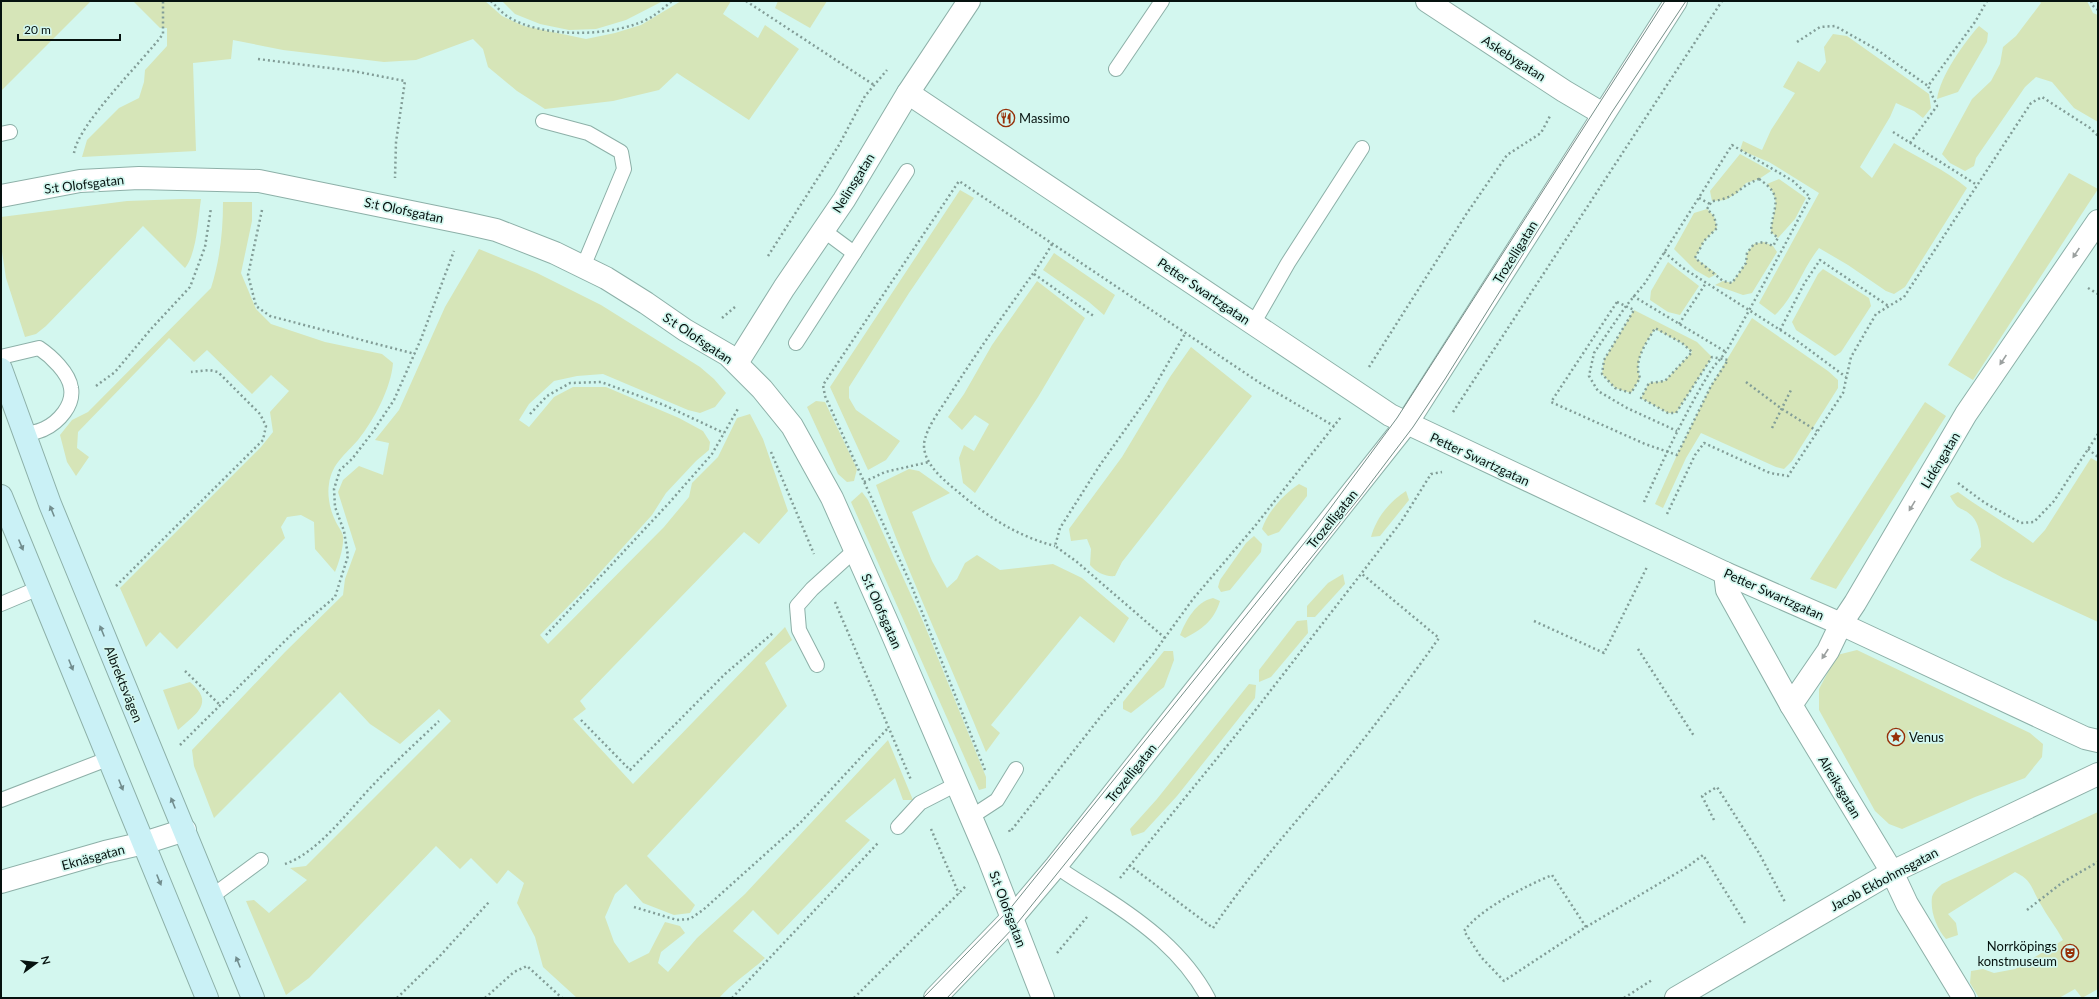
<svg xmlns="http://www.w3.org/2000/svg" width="2099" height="999" font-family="Lato,sans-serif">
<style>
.green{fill:#d6e5b8}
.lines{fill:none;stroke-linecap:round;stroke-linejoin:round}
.service-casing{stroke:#8db0a8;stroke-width:16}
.minor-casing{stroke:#8db0a8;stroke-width:24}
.secondary-casing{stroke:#8db0a8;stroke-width:24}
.path{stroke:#829d97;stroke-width:2.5;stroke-dasharray:2 3;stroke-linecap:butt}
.service{stroke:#fff;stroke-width:14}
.minor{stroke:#fff;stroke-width:22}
.secondary{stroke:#caf1f6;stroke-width:22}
.tram{stroke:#768f89;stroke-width:1}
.oneway{fill:#9ba09f}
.oneway2{fill:#728d8e}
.labels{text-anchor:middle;stroke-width:3.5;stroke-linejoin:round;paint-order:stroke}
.street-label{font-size:13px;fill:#06120f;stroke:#d3f7ef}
.poi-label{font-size:13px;fill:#06120f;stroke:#d3f7ef;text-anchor:start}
</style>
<rect width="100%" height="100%" fill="#d3f7ef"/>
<g class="green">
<path d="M1 1H91L1 91Z"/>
<path d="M133 1H485L502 16 524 26 586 39 615 33 641 25 681 1H731L723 14 758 38 765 25 799 49 749 120 677 73 659 90 613 101 545 109 517 91 488 67 483 49 473 39 416 60 384 62 283 50 233 40 231 59 193 63 196 151 82 157 87 140 119 108 139 98 144 82 145 70 167 46V28H160Z"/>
<path d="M502 1H663L626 20 596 29 569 30 540 24 515 14Z"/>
<path d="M778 1H827L810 28 775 8Z"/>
<path d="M2039 1H2087L2093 13 2098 15V122L2074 108 2052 82 2036 77 2025 87 1976 158 1974 166 1965 171 1950 163 1942 154 1972 99 1991 81 2000 64 2003 47 2016 36 2041 3Z"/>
<path d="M1979 26 1988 33 1987 42 1958 92 1937 99C1940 76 1964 43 1979 26Z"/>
<path d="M1833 34 1847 36 1929 94 1931 108 1923 118 1914 111 1896 103 1890 117 1860 167 1872 178 1894 143C1918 158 1946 170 1967 188L1905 287 1894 294 1886 291 1848 265 1819 248C1802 269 1795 296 1775 315L1759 303 1819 193 1769 162 1740 150 1743 141 1762 150 1771 130 1795 93 1783 87 1798 61 1819 72 1826 62 1824 47Z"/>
<path d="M1740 154 1771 171 1759 179 1746 183 1737 193 1725 200 1712 201 1710 191Z"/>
<path d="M2069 173 2098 189 1973 380 1948 365Z"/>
<path d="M1779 179 1806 198 1795 219 1778 238 1771 232C1772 211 1783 203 1767 184Z"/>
<path d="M960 190 974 198 909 293 849 387V398L856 410 900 441 886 460 868 470 830 387Z"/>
<path d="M182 199H201C198 219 197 253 185 268L143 226 46 326 36 334 25 337 6 278 1 245V217L127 201Z"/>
<path d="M223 202H252V221L241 273 256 309 271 324 325 342 382 354 393 363C391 388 374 420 358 440 346 454 332 463 329 484 327 495 330 510 335 520 337 525 342 531 343 536 344 547 339 562 335 572L315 549 314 522 301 515 287 517 281 527 285 538 177 649 160 632 146 647 120 588 261 447 273 432 270 412 289 391 271 375 252 394 207 350 194 362 169 338 78 432 77 448 89 457 76 476 67 462 60 435 72 420 88 412 211 288C220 259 223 232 223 202Z"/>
<path d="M1707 209 1714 216 1717 228 1704 241 1695 258 1717 274 1709 278 1695 270 1674 249 1694 213Z"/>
<path d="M1764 242 1773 246 1777 252 1752 293 1743 295 1715 285 1723 281 1732 283 1746 263 1747 253 1754 244Z"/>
<path d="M479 249 537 273 601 305 700 367 714 379 726 393 715 407 700 413 688 410 603 374 577 376 554 381 529 404 519 420 529 427 554 397 573 387H606L679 418 703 431 710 442 709 450 696 461 666 493 652 515 585 589 540 635 548 644 664 527 689 497 692 483 718 457 737 418 750 414 763 439 788 511 759 544 744 532 580 701 586 709 573 719 633 784 785 627 792 640 765 663 787 706 647 856 695 905 690 913 674 915 643 903 626 884 615 894 605 917 614 942 629 963 649 953 665 922 680 926 685 933 661 952 658 963 668 972 697 938 745 894 888 740 913 800H903L895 778 845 821 870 840 778 935 753 910 733 931 765 958C750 972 733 982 719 998H577L543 967 535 937 517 903 524 883 508 870 497 884 471 858 460 869 436 846 309 978 286 995 246 901 254 900 269 913 307 880 290 868 306 866 451 721 439 709 400 744 370 724 340 692 214 818 194 766 192 750 285 652 343 595 345 579 356 549 338 492 343 480 359 466 383 475 389 443 375 440 399 410 445 307Z"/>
<path d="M1054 253 1115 295 1104 315 1089 302 1043 270Z"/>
<path d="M1668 262 1699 286 1680 315 1668 312 1650 300 1651 291Z"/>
<path d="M1823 269 1869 298 1871 306 1841 352 1835 356 1796 330 1792 322 1818 274Z"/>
<path d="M1037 281 1085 318 1038 397 975 493 963 483 959 458 964 445 974 451 989 424 975 415 962 430 948 417 964 394 992 345Z"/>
<path d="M1634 310 1697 342 1712 357 1676 413H1668L1641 398 1649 383 1665 381 1692 352 1682 343 1655 329C1645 342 1634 361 1640 378L1631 393 1615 388 1602 374 1604 360Z"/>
<path d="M1752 318 1828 371 1838 380V388L1792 461 1784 469 1776 467 1701 433 1686 458 1663 508 1655 504 1677 455 1711 386Z"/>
<path d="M1191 347 1252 396 1122 562 1115 576C1105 577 1096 572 1090 565L1091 549 1087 539 1071 541 1069 529 1122 457 1170 377Z"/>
<path d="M816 401 825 402 857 469 854 481 847 482 838 474 807 407Z"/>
<path d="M1925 402 1946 416 1836 589 1810 579Z"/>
<path d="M2091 458 2098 462V622L2003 578 1970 560 1981 547C1981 537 1979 523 1972 516 1962 506 1959 513 1950 496L1958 492C1983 510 2009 525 2033 543L2045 530Z"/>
<path d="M909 469 919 471 950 493 912 512 932 561 947 588 957 579 965 563 977 555 1000 570 1053 564 1082 578 1129 618 1114 643 1080 616 991 725 1000 733 986 752C950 663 909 576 876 485Z"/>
<path d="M1299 484 1307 488V496L1279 532 1268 536 1262 529C1268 511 1284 494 1299 484Z"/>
<path d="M1406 491 1409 500 1380 536 1371 537C1376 518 1390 501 1406 491Z"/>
<path d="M862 492 868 500 925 626 986 777V788L979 790 851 502Z"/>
<path d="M1254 536 1262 544 1261 552 1230 590 1221 592 1218 587 1220 580 1246 543Z"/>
<path d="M1343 574 1345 584 1315 617H1307V606L1328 583Z"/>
<path d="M1213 598 1220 601C1214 620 1203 629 1185 638L1180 635C1186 620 1196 602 1213 598Z"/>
<path d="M1307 620 1308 633 1271 677 1259 682V670L1297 621Z"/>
<path d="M1857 650 2030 733 2043 744 2042 757 2025 778 1975 797 1902 829 1889 824 1875 811 1819 710V689L1837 655Z"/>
<path d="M1164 651H1173L1174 660 1164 687 1131 713 1123 709V702Z"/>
<path d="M190 682C215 703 197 713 178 730L163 690Z"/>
<path d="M1249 684 1256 685 1255 698 1177 796 1144 832 1132 836 1130 829 1157 799Z"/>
<path d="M2098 812V989L2082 998 2075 989 2059 998H1979L1970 983 1971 971 1983 969 1994 973 2015 969 2063 940C2056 927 2047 916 2040 903 2031 888 2032 880 2015 872L1948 914 1956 923 1958 935 1946 939C1937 929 1930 912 1932 897 1933 892 1939 887 1942 884Z"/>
</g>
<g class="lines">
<defs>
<g id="service">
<path d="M1116 69 1162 1"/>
<path d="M543 121 588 133 621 152 624 169 583 267"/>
<path d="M1 134 10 132"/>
<path d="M823 230 854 253"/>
<path d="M1253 324 1288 263 1362 148"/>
<path d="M796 343 907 171"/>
<path d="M1 357 39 348C51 356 69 373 71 388 74 405 59 422 44 429 38 432 30 433 24 435"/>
<path d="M1 604 39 588"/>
<path d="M817 665 799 630 797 606 812 589 855 550"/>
<path d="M1 800 110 758"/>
<path d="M971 817 997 800 1016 769"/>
<path d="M898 827 920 803 957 784"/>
<path d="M1056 866C1070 877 1087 886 1102 896 1144 923 1184 953 1208 998"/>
<path d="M211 897 261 860"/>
</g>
<g id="minor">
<path d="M1427 1 1564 91 1603 114"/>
<path d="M908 93 1390 415 1725 573 1841 624 2085 738 2098 741"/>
<path d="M1 196 80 181 139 178 259 181 465 223 496 230 555 253 606 278 646 303 685 330 728 355 762 389 792 426 832 498 888 624 989 859 1043 998"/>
<path d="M737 363 784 288 844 200 908 93 969 1"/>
<path d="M1725 573 1727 590 1791 705 1892 872 1907 904 1964 998"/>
<path d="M1791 705 1828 651 1841 624 1855 603 1966 414 2098 221"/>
<path d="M1 882 105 852 144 843 185 830"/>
<path d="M935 998 1012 918 1056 866 1407 423 1676 1"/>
<path d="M1676 998 1892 872 2098 774"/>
</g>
<g id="secondary">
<path d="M1 369 50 504 253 998"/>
<path d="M1 496 207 998"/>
</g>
</defs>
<use href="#service" class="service-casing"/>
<use href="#minor" class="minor-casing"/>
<use href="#secondary" class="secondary-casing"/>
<g class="path">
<path d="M491 1C496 6 501 12 507 16 541 39 618 38 653 16 659 12 666 6 672 1"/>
<path d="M746 1 874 85"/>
<path d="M2091 1 2092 5 2098 10"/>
<path d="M1797 42 1820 27 1835 26 1876 49 1928 86"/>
<path d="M258 59 353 71 405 81 396 142 395 178"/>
<path d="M1893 132 1977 185"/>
<path d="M1910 143 1937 106 1928 86 1975 22 1987 1"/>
<path d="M74 153C78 124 143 61 163 34V1"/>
<path d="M1759 179C1786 197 1772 207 1771 232L1778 238 1773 246 1764 242 1754 244 1747 253 1746 263 1732 283 1723 281 1695 258 1704 241 1717 228 1714 216 1707 209 1712 201C1736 199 1739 186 1759 179Z"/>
<path d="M1699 198 1710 204"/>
<path d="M262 210 248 275 256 306 270 316 415 354"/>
<path d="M1052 244C1041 264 1028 280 1015 299 992 331 970 363 949 396 940 410 926 428 924 444 923 466 949 484 963 496 991 519 1020 537 1055 546"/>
<path d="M1664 252 1683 268 1796 340 1846 377"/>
<path d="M768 256 839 145 865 96 887 70"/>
<path d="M1034 274 1095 317"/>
<path d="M2088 288 2098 294"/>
<path d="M1633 296 1726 352"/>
<path d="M1617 302 1634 310 1604 360 1602 374 1615 388 1631 393 1640 378C1633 360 1646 344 1655 328L1682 343 1692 352 1665 381 1649 383 1641 398 1668 413H1676L1712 357 1728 360 1711 386 1677 455 1645 444 1551 402Z"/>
<path d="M722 318 735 307"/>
<path d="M1679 324 1706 283"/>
<path d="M1780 330 1804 284 1820 260 1890 307"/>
<path d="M1369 367 1467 213 1507 155 1541 133 1550 116"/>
<path d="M1746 382 1782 409 1817 431"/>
<path d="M96 386 115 372 151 329 190 287 205 247 211 208"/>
<path d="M1453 412 1722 1"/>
<path d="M530 414 547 396 570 383 601 382 664 405 724 433"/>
<path d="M1772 428 1792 388"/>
<path d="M2088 449 2098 457"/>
<path d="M771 452 814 554"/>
<path d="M864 482 885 472 929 462"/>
<path d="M1958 483 1985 503 2021 523 2034 522 2054 501 2098 434"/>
<path d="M1644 502C1664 458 1685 413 1710 372 1715 364 1722 358 1727 350 1755 300 1783 249 1810 197L1793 181 1732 145 1645 283 1626 306 1594 353 1589 376 1598 391 1627 408 1677 431"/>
<path d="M1667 514 1695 455 1704 443 1770 473 1788 476 1843 393 1851 357 1876 314 1904 297 2031 103 2042 97 2090 128 2098 136"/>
<path d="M116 586 263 440 266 426 260 414 218 372 209 370 191 372"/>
<path d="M835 602 911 780"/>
<path d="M1534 621 1604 653 1647 567"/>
<path d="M546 635 669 503 712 454 739 407"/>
<path d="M1165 638 1077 562 1055 546 1060 528 1100 465 1149 396 1186 332"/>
<path d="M1638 649 1694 736"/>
<path d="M185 671 220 705"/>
<path d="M581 720 630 770 725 674 773 633"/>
<path d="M180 745 295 631 335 597 348 556 344 531 335 507 334 489 340 470 352 459 372 433 394 400 421 339 454 251"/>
<path d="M985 770 912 587 825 396 823 385 959 181 1260 383 1334 426"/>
<path d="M1714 820 1702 796 1717 787 1759 853 1785 902"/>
<path d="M931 829 959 894"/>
<path d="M1009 830 1010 832 1105 711 1153 654 1193 599 1255 526 1341 417"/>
<path d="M285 864C319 852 348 811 373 785 394 763 417 742 439 721"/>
<path d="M1129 865 1213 928C1248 876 1290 829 1330 781 1368 735 1404 687 1439 638L1362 574"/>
<path d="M1120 878 1240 730 1361 574 1401 522 1431 474 1442 472"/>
<path d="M634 907 677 920 690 919 703 910 801 822 888 728"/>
<path d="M2027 910 2063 882 2098 862"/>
<path d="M1586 927 1552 875C1526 886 1481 908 1464 931L1481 957 1504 981 1586 927 1687 867 1703 855 1745 923"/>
<path d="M1057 953 1087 917"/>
<path d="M397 998 438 958 489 902"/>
<path d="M485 998 514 972 527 966 562 998"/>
<path d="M732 998 878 843"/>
<path d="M854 998 967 885"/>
<path d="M1624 998 1652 980"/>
</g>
<use href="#service" class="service"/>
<use href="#minor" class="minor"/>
<use href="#secondary" class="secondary"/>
<g class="tram">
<path d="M923 998 1009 910 1309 537 1397 418 1665 1"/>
<path d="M947 998 1015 926 1360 497 1413 427 1445 379 1612 112 1686 1"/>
</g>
</g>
<defs><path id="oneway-solid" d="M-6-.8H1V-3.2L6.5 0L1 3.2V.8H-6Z"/></defs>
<g class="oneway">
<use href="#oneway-solid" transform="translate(2076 253) rotate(124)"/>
<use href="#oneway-solid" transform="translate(2003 360) rotate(124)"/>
<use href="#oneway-solid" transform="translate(1912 506) rotate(121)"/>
<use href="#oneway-solid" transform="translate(1825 654) rotate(123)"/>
</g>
<g class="oneway2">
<use href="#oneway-solid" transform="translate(52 511) rotate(-112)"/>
<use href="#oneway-solid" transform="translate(21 545) rotate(67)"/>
<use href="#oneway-solid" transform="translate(102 631) rotate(-112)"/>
<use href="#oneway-solid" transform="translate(71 665) rotate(68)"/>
<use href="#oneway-solid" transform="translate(121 785) rotate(68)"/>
<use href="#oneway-solid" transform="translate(173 803) rotate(-112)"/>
<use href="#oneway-solid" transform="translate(159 880) rotate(68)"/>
<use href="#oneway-solid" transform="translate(238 962) rotate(-112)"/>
</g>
<defs>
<symbol id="restaurant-ring" viewBox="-11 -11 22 22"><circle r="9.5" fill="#d3f7ef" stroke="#963009" stroke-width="1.5"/><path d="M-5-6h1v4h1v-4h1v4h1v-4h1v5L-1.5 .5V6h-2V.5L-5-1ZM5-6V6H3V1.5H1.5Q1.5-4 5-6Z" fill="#963009"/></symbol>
<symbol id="sight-ring" viewBox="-11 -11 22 22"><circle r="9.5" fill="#d3f7ef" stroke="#963009" stroke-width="1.5"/><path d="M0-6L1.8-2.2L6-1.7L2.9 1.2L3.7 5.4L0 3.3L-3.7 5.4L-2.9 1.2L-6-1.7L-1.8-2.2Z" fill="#963009"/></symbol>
<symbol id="theatre-ring" viewBox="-11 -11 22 22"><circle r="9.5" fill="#d3f7ef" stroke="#963009" stroke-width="1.5"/><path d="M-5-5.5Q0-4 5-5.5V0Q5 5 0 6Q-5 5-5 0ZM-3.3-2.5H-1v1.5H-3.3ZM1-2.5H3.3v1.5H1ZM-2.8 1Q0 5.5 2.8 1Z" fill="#963009"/></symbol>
</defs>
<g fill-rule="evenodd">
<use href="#restaurant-ring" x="996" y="108" width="20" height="20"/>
<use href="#sight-ring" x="1886" y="727" width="20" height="20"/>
<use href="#theatre-ring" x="2060" y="943" width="20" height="20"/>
</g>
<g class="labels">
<g class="street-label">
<text transform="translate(1514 58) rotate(33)" y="5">Askebygatan</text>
<text transform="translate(853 183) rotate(-58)" y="5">Nelinsgatan</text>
<text transform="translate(84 184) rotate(-7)" y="5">S:t Olofsgatan</text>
<text transform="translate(404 210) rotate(12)" y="5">S:t Olofsgatan</text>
<text transform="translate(1515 252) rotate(-58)" y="5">Trozelligatan</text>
<text transform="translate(1204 291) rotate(34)" y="5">Petter Swartzgatan</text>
<text transform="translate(698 338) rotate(34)" y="5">S:t Olofsgatan</text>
<text transform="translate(1480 459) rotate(25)" y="5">Petter Swartzgatan</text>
<text transform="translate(1940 460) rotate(-59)" y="5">Lidéngatan</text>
<text transform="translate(1332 519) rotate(-51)" y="5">Trozelligatan</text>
<text transform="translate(1774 594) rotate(24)" y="5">Petter Swartzgatan</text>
<text transform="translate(882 611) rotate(66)" y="5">S:t Olofsgatan</text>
<text transform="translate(124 684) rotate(68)" y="5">Albrektsvägen</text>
<text transform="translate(1131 773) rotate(-51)" y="5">Trozelligatan</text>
<text transform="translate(1840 787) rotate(59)" y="5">Alreiksgatan</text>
<text transform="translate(93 857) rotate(-15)" y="5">Eknäsgatan</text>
<text transform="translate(1884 879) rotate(-28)" y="5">Jacob Ekbohmsgatan</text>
<text transform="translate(1008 909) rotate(69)" y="5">S:t Olofsgatan</text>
</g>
<g class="poi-label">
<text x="1019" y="123">Massimo</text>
<text x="1909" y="742">Venus</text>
<text x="2057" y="951" text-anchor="end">Norrköpings<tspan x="2057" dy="15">konstmuseum</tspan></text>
</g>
</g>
<rect width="2099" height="999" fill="none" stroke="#06120f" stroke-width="4"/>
<g transform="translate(36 963) rotate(75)" stroke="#d3f7ef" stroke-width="3" paint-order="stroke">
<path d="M0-3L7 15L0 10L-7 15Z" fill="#06120f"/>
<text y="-6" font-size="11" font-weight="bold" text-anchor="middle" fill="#06120f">N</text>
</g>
<path d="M18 34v6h102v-6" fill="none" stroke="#06120f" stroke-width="2"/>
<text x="24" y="34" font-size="12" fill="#06120f" stroke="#d3f7ef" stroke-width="3" paint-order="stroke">20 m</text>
</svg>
